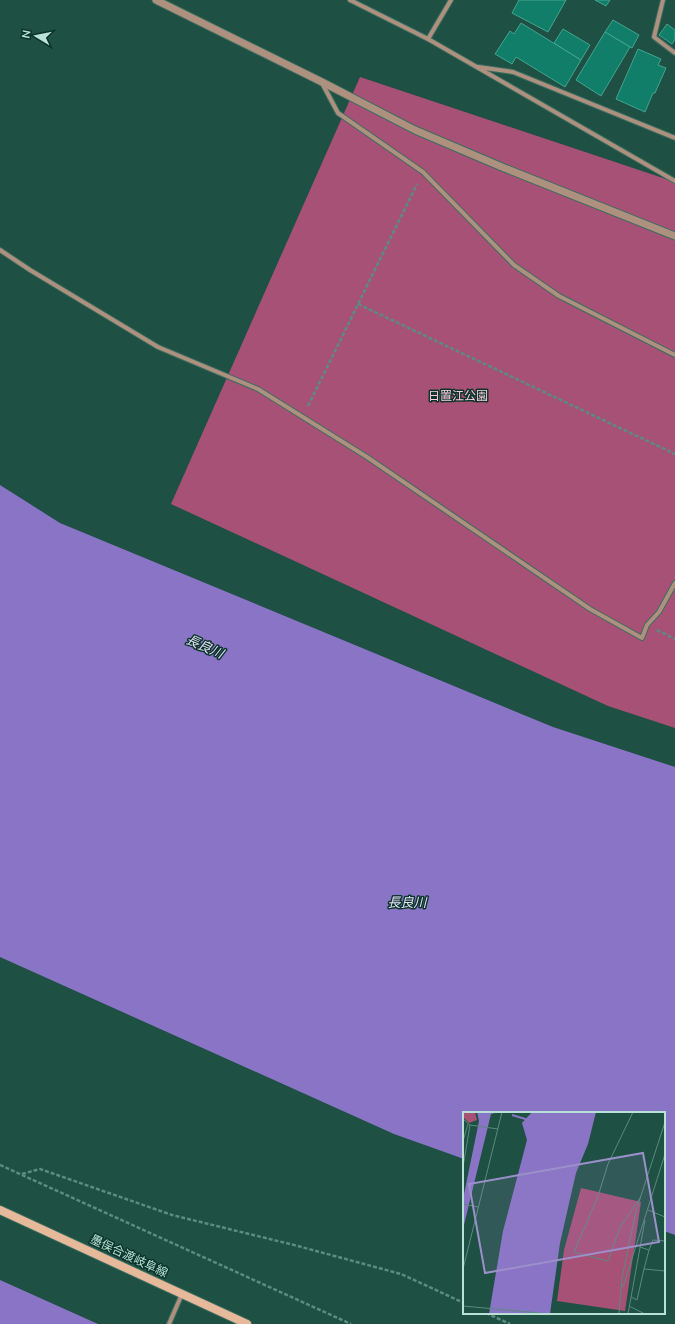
<svg xmlns="http://www.w3.org/2000/svg" width="675" height="1324" font-family="Mulish,'Noto Sans JP',sans-serif">
<style>
.green{fill:#a75176}
.water{fill:#8974c5}
.building{fill:#117e69;stroke:#44a48d}
.lines{fill:none;stroke-linecap:round;stroke-linejoin:round}
.minor-casing{stroke:#3d6d61;stroke-width:6}
.tertiary-casing{stroke:#3d6d61;stroke-width:9}
.secondary-casing{stroke:#3d6d61;stroke-width:10}
.path{stroke:#5c8b7f;stroke-width:2.5;stroke-dasharray:4 2;stroke-linecap:butt}
.minor{stroke:#ad907e;stroke-width:4}
.tertiary{stroke:#ad907e;stroke-width:7}
.secondary{stroke:#e6b99b;stroke-width:8}
.labels{text-anchor:middle;stroke-width:3;stroke-linejoin:round;paint-order:stroke}
.park-label{font-size:12px;fill:#feccde;stroke:#0b342b}
.street-label{font-size:12px;fill:#b7e2d5;stroke:#0b342b}
.water-label{font-size:13px;font-style:italic;fill:#e4e0f6;stroke:#0b342b}
.inset-river{fill:none;stroke:#8974c5;stroke-width:2}
.inset-road{fill:none;stroke:#5b8a7e;stroke-width:1}
.view{fill:#9c90cb;fill-opacity:0.15;stroke:#9c90cb;stroke-width:2}
.inset-edge{fill:none;stroke:#b7e2d5;stroke-width:2}
</style>
<rect width="100%" height="100%" fill="#1e5044"/>
<path class="green" d="M360 77 675 182V728L608 706 171 504Z"/>
<g class="water">
<path d="M0 485 60 523 553 727 675 767V1235L664 1231V1113H464V1159L394 1134 0 957Z"/>
<path d="M0 1280 98 1324H0Z"/>
</g>
<g class="building">
<path d="M519 0H566L548 32 512 13Z"/>
<path d="M595 0H610L606 6Z"/>
<path d="M613 20 639 35 632 48 605 32Z"/>
<path d="M521 23 581 60 565 87 516 57 512 64 495 54 510 31 514 34Z"/>
<path d="M667 24 675 30V39L672 44 659 35Z"/>
<path d="M563 29 590 45 581 60 554 43Z"/>
<path d="M605 32 630 47 601 96 576 80Z"/>
<path d="M638 49 661 59 658 65 666 68 655 93H653L645 112 616 99Z"/>
</g>
<g class="lines">
<defs>
<g id="minor">
<path d="M350 0 428 39 675 181"/>
<path d="M663 0 654 37 675 53"/>
<path d="M428 39 451 0"/>
<path d="M478 67 513 72 675 138"/>
<path d="M322 83 338 113 423 172 514 265 559 296 675 355"/>
<path d="M0 250 30 270 158 347 258 389 367 457 590 609 642 638 647 625 659 612 675 583"/>
<path d="M169 1324 182 1294"/>
</g>
<path id="tertiary" d="M156 0 322 82 415 130 502 167 675 236"/>
<path id="secondary" d="M0 1210 247 1324"/>
</defs>
<use href="#minor" class="minor-casing"/>
<use href="#tertiary" class="tertiary-casing"/>
<use href="#secondary" class="secondary-casing"/>
<g class="path">
<path d="M358 304 675 454"/>
<path d="M308 406 417 184"/>
<path d="M657 630 675 639"/>
<path d="M0 1165 351 1324"/>
<path d="M22 1174 40 1169 172 1215 294 1245 401 1274 464 1303"/>
<path d="M486 1313 510 1324"/>
</g>
<use href="#minor" class="minor"/>
<use href="#tertiary" class="tertiary"/>
<use href="#secondary" class="secondary"/>
</g>
<g class="labels">
<g class="park-label">
<text x="458" y="400">日置江公園</text>
</g>
<g class="street-label">
<text transform="translate(129 1256) rotate(25)" y="4">墨俣合渡岐阜線</text>
</g>
<g class="water-label">
<text transform="translate(205 646) rotate(24)" y="5">長良川</text>
<text x="407" y="907">長良川</text>
</g>
</g>
<g transform="translate(463 1112)">
<rect width="202" height="202" fill="#1e5044"/>
<path d="M0 0H12L14 8 6 11 0 5ZM118 76 178 90 162 199 94 189 101 138Z" fill="#a75176"/>
<path d="M14 0H36L28 2 0 117V87L16 9ZM69 0H133L125 32 113 61 97 131 87 202H26L40 119 64 28 59 11Z" fill="#8974c5"/>
<path class="inset-river" d="M49 3 69 9"/>
<path class="inset-road" d="M170 0 145 52 135 84 111 140 145 149 157 115 177 86M0 7 7 13 35 17M0 29 5 12M0 55 7 13M0 92 15 95M185 98 202 105M177 135 186 138 181 157 202 159M186 138 190 128 202 129M0 157 39 0M160 175 202 42M168 185 174 188 181 157M0 194 87 202M166 194 182 202M156 202 159 166 173 99 202 10M165 202 182 108"/>
<path class="view" d="M180 41 196 130 22 161 6 72Z"/>
<rect width="202" height="202" class="inset-edge"/>
</g>
<g transform="translate(36 36) rotate(280)" stroke="#0b342b" stroke-width="3" paint-order="stroke">
<path d="M0-3L7 15L0 10L-7 15Z" fill="#b7e2d5"/>
<text y="-6" font-size="11" font-weight="bold" text-anchor="middle" fill="#b7e2d5">N</text>
</g>
</svg>
